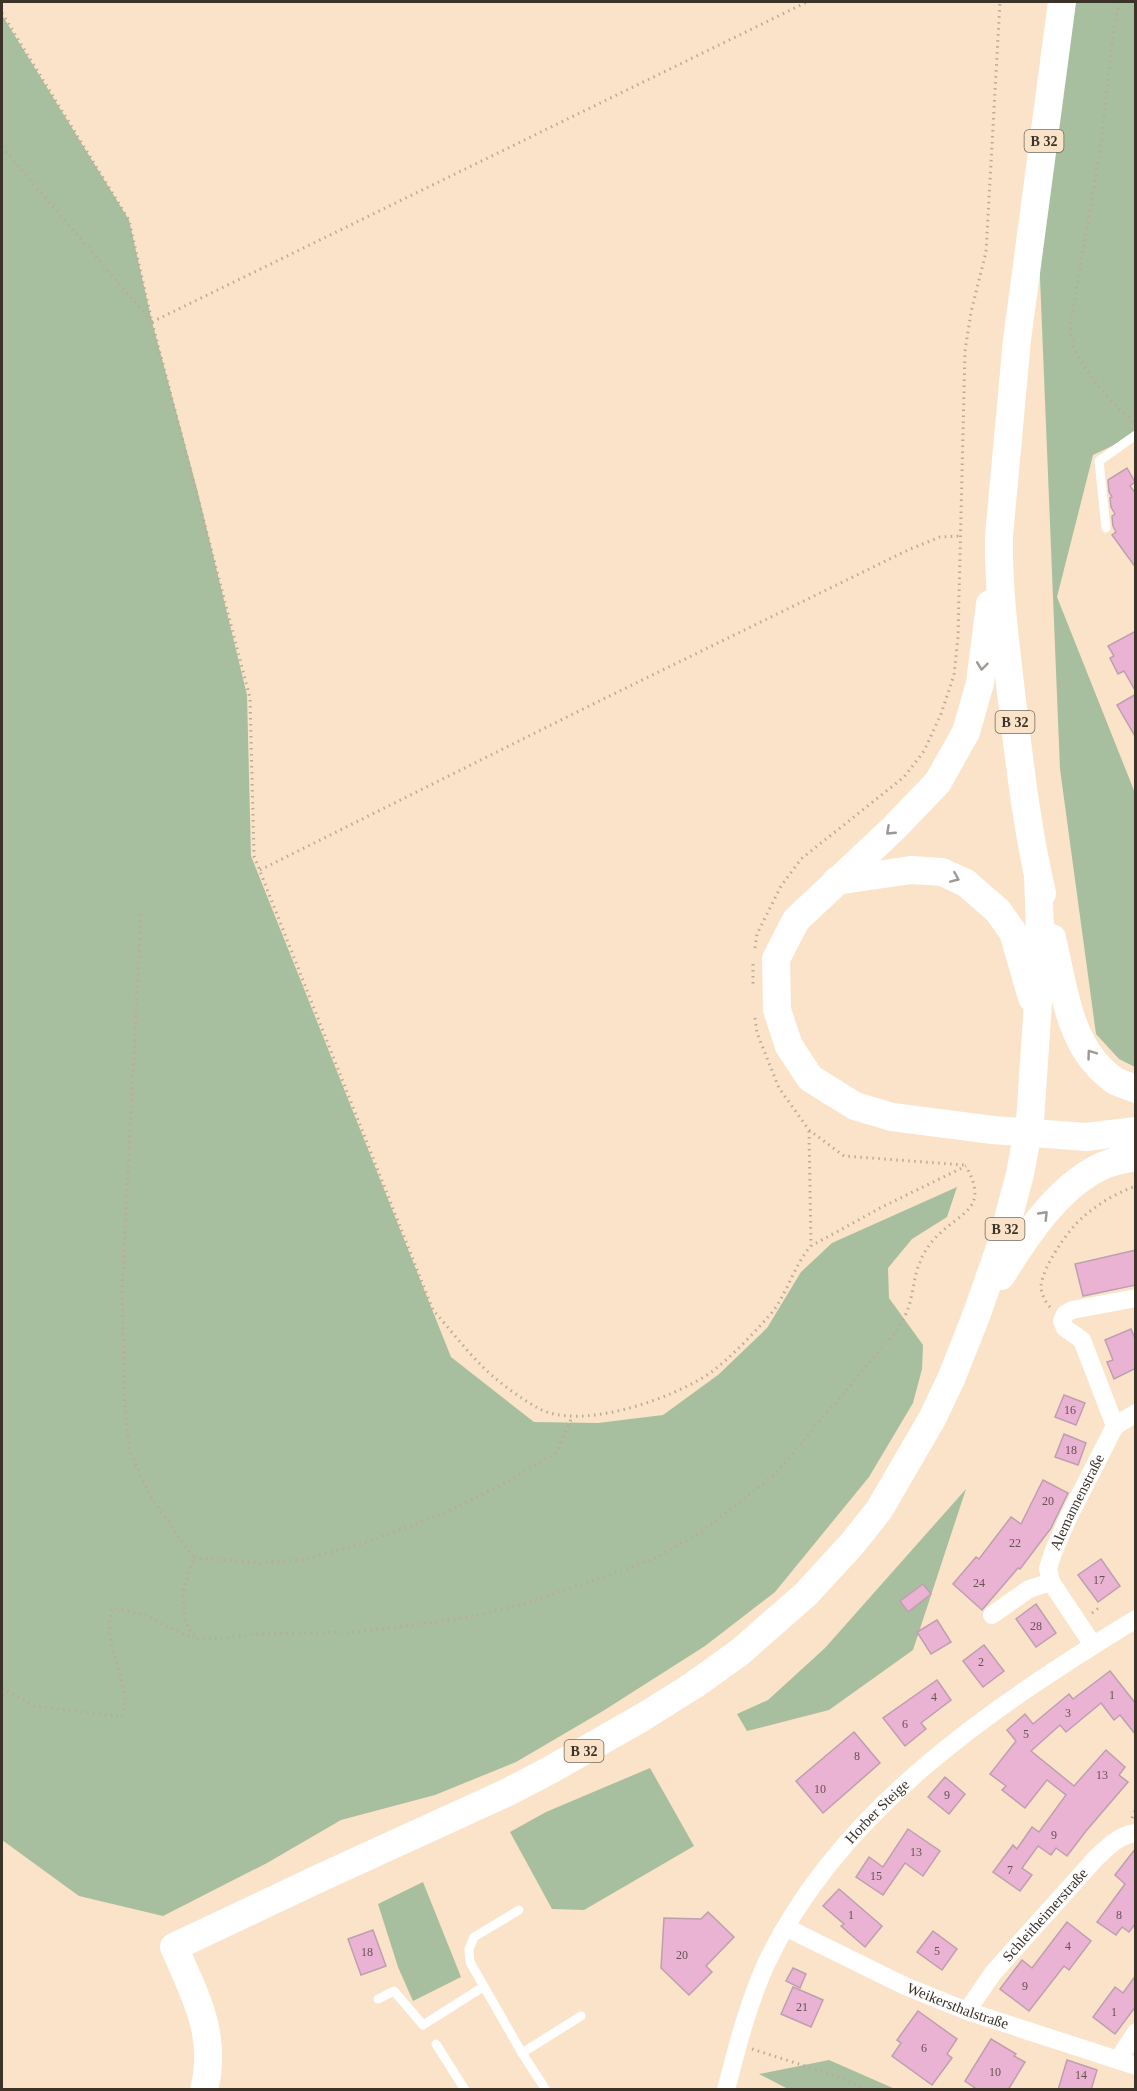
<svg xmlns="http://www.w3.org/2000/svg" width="1137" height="2091" font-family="'Times New Roman',serif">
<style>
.green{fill:#a7bf9e}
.building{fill:#ebb3d3;stroke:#be9fb0;stroke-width:1.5}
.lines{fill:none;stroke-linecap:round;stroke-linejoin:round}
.path{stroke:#bdaa95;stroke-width:3;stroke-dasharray:1.5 4.5;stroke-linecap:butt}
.lane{stroke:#fff;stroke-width:9}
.street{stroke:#fff;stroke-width:18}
.primary{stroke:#fff;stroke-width:28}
.oneway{stroke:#9d9894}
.labels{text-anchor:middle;stroke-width:4.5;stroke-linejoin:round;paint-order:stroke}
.number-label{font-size:12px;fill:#675253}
.shield{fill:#fae3c9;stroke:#746758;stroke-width:1.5}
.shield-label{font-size:14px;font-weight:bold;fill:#3b3228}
.street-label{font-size:15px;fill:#3b3228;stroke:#fae3c9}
</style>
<rect width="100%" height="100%" fill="#fae3c9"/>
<g class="green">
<path d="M1060 2H1135V435L1093 455 1057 597 1135 793V1067L1119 1059 1096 1034 1060 769 1039 253Z"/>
<path d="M2 15 129 220 152 322 197 489 247 695 251 856 451 1357 534 1422 598 1423 663 1415 718 1375 767 1328 801 1272 832 1243 957 1187 947 1217 912 1239 888 1268 889 1298 923 1345 922 1369 913 1403 869 1477 775 1592 705 1646 603 1711 516 1762 435 1795 341 1820 267 1863 163 1916 79 1896 2 1840Z"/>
<path d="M966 1489 913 1650 829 1710 747 1731 737 1714 768 1700 825 1648Z"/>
<path d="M650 1768 694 1846 584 1910 552 1909 510 1832 546 1812Z"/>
<path d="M423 1882 461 1977 413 2001 398 1967 378 1904Z"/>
<path d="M829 2060 895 2089H788L759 2074Z"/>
</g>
<g class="building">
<path d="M1127 468 1135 482 1130 486 1136 494V568L1112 535 1116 532 1113 526 1112 516 1115 514 1111 507 1110 498 1112 497 1109 492 1108 480Z"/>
<path d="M1136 631V692L1124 671 1118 674 1110 658 1114 656 1108 646Z"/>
<path d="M1136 694V738L1117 705Z"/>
<path d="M1136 1250V1285L1083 1296 1075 1264Z"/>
<path d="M1131 1329 1136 1341V1368L1114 1379 1107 1362 1113 1360 1105 1340Z"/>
<path d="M1064 1395 1085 1403 1076 1425 1055 1417Z"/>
<path d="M1064 1434 1086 1443 1078 1465 1055 1457Z"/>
<path d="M1043 1480 1068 1493 1051 1528 1020 1569 1018 1568 982 1610 953 1584 976 1557 979 1559 1011 1517 1021 1524Z"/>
<path d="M1101 1559 1120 1586 1098 1602 1078 1575Z"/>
<path d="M923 1584 931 1594 908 1612 900 1601Z"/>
<path d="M1036 1604 1056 1633 1036 1647 1016 1619Z"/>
<path d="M937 1620 951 1642 931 1654 917 1632Z"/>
<path d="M984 1645 1004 1671 983 1687 963 1661Z"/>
<path d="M1110 1671 1136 1704V1735L1120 1715 1114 1720 1101 1703 1066 1732 1060 1725 1031 1751 1074 1786 1106 1750 1125 1767 1119 1775 1128 1782 1086 1831 1067 1856 1056 1848 1051 1855 1038 1846 1022 1868 1032 1875 1020 1891 993 1872 1013 1845 1017 1849 1032 1827 1039 1832 1066 1795 1047 1780 1025 1808 1002 1790 1006 1786 990 1774 1016 1741 1007 1730 1025 1714 1033 1724 1069 1694 1073 1699Z"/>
<path d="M937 1680 951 1700 921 1723 926 1729 905 1746 883 1718Z"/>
<path d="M854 1732 880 1763 823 1813 796 1781Z"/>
<path d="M945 1777 965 1794 949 1814 928 1797Z"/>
<path d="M908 1829 940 1851 923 1876 905 1863 883 1895 856 1877 869 1857 883 1867Z"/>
<path d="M1136 1848V1923L1129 1932 1122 1927 1116 1935 1097 1922 1125 1884 1115 1875Z"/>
<path d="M839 1889 882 1926 865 1947 841 1926 844 1924 823 1906Z"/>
<path d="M708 1912 734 1937 706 1966 712 1972 689 1995 661 1968 664 1918 701 1919Z"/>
<path d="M1067 1922 1091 1941 1069 1970 1064 1966 1029 2011 1000 1989 1022 1960 1032 1968Z"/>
<path d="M373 1930 386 1966 361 1975 348 1939Z"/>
<path d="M933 1931 957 1949 942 1970 917 1952Z"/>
<path d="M793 1968 806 1974 800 1988 786 1981Z"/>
<path d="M1136 1975V2006L1115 2034 1093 2017 1115 1987 1123 1993Z"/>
<path d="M793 1987 823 2000 811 2027 781 2014Z"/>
<path d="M918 2011 957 2039 947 2054 952 2058 932 2085 892 2056 901 2043 897 2040Z"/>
<path d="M991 2039 1016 2054 1014 2056 1025 2062 1008 2090H978L965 2081Z"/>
<path d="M1067 2060 1097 2070 1091 2090H1058Z"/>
</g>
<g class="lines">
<g class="path">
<path d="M1119 2 1114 25 1100 151 1071 321C1071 327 1070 334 1072 340 1077 366 1115 407 1135 423"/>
<path d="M2 13 129 220 152 322 250 698 254 856 433 1310C449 1328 464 1348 481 1365 493 1378 520 1398 536 1407 579 1433 675 1398 713 1371 733 1355 752 1335 769 1316 787 1296 793 1266 811 1246L882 1207 966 1166"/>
<path d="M2 147 151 321"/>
<path d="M152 322 807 2"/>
<path d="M260 870 585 708 908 550 940 537 960 536"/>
<path d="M141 914 122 1288 125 1409 130 1452 151 1497 194 1558 183 1591 185 1622 196 1639 221 1638 256 1634 357 1632 459 1619 524 1604 649 1561 700 1533 774 1475 899 1328C904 1318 909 1309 911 1298 914 1286 915 1273 920 1262 923 1253 931 1242 938 1235 963 1211 989 1208 966 1166"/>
<path d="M755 948 757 934 781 886 801 859 904 777 924 751 941 714 954 675 958 637 965 351 971 312 986 252 1000 2"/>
<path d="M753 964V987"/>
<path d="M755 1018 757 1033 779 1088 809 1130 844 1156 964 1165"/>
<path d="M809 1131 811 1246"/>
<path d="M1050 1307C1045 1302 1041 1293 1041 1286 1043 1266 1068 1230 1083 1217 1098 1204 1116 1193 1136 1186"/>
<path d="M194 1558 261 1563 306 1559 367 1542 444 1513 505 1483 556 1453 572 1417"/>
<path d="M1092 1613 1100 1607"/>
<path d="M2 1688 34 1706 122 1717C123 1712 125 1707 125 1703 125 1674 100 1635 113 1608L147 1615 165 1626 194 1638"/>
<path d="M1132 1818 1136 1808"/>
<path d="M752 2049 830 2074 869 2090"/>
</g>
<g class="lane">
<path d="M1106 528 1099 461 1136 435"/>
<path d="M519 1910 474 1937 469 1949 470 1962 522 2053 546 2090"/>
<path d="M378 1999 394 1991 423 2025 483 1987"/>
<path d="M436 2044 465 2090"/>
<path d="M522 2053 581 2016"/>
</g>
<g class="street">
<path d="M1115 1426 1082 1340 1065 1328 1062 1321 1065 1314 1072 1310 1136 1298"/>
<path d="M992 1615 1029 1589 1051 1582"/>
<path id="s1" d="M1093 1645 1051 1582 1048 1568 1054 1550 1069 1516 1115 1426 1136 1413"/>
<path id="s2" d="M787 1928 905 1986 967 2011 1136 2066"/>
<path id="s3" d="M967 2011 993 1973 1096 1858C1108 1847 1119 1835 1136 1833"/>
<path d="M1118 2060 1136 2032"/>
<path id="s4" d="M726 2090C737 2047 748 2004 766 1964 839 1809 994 1706 1136 1619"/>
</g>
<g class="primary">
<path d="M990 604 980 683 966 732 938 782 894 828 796 920 776 959 777 1010 789 1046 810 1078 855 1106 892 1117 993 1130 1086 1137 1136 1131"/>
<path d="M836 881 911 870 942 872 966 883 998 911 1013 932 1032 998"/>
<path d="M1042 893C1027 829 1020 766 1012 701 1006 647 998 592 999 536L1017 340 1062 2"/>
<path d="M1052 938C1064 987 1068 1048 1114 1080 1120 1084 1129 1086 1136 1089"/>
<path d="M1001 1276C1025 1237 1057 1188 1100 1167 1110 1162 1124 1159 1136 1157"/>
<path d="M204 2090C218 2036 195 1995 174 1947L320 1878 506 1793 552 1769 643 1717 694 1685 740 1652 806 1594 852 1544 879 1510 932 1419 951 1379 976 1316 1002 1242 1020 1174 1030 1121 1041 958 1038 876"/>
</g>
</g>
<defs><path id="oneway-chevron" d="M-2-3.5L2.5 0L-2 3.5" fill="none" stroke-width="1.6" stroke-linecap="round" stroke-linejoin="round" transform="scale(1.5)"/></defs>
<g class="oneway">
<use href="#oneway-chevron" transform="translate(982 666) rotate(97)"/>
<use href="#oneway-chevron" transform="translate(890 831) rotate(137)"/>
<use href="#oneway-chevron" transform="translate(955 878) rotate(23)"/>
<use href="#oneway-chevron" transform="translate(1091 1054) rotate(-126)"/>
<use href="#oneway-chevron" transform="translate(1044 1215) rotate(-46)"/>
</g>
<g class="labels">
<g class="number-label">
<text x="1070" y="1414">16</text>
<text x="1071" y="1454">18</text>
<text x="1048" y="1505">20</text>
<text x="1015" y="1547">22</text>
<text x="1099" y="1584">17</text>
<text x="979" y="1587">24</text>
<text x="1036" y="1630">28</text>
<text x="981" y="1666">2</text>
<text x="1112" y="1699">1</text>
<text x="934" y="1701">4</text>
<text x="1068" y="1717">3</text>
<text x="905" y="1728">6</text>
<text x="1026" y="1738">5</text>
<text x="857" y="1760">8</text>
<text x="1102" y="1779">13</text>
<text x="820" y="1793">10</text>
<text x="947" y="1799">9</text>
<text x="1054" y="1839">9</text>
<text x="916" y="1856">13</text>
<text x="1010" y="1874">7</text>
<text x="876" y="1880">15</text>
<text x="851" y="1919">1</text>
<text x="1119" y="1919">8</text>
<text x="1068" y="1950">4</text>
<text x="937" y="1955">5</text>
<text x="367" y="1956">18</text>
<text x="682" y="1959">20</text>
<text x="1025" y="1990">9</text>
<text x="802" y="2011">21</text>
<text x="1114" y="2016">1</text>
<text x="924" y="2052">6</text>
<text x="995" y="2076">10</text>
<text x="1081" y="2079">14</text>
</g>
<g class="shield">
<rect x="1024.5" y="130" width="39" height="22" rx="4.5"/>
<rect x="995.5" y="711" width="39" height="22" rx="4.5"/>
<rect x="985.5" y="1218" width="39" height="22" rx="4.5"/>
<rect x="564.5" y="1740" width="39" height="22" rx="4.5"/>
</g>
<g class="shield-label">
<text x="1044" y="146">B 32</text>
<text x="1015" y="727">B 32</text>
<text x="1005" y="1234">B 32</text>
<text x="584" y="1756">B 32</text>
</g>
<g class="street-label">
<text dy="5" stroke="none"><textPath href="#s1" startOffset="162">Alemannenstraße</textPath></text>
<text dy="5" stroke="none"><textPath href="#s4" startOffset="322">Horber Steige</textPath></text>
<text dy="5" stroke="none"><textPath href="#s3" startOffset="124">Schleitheimerstraße</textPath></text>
<text dy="5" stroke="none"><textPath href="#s2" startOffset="188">Weikersthalstraße</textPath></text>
</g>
</g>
<rect width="1137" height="2091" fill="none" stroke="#3b3228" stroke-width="6"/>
</svg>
